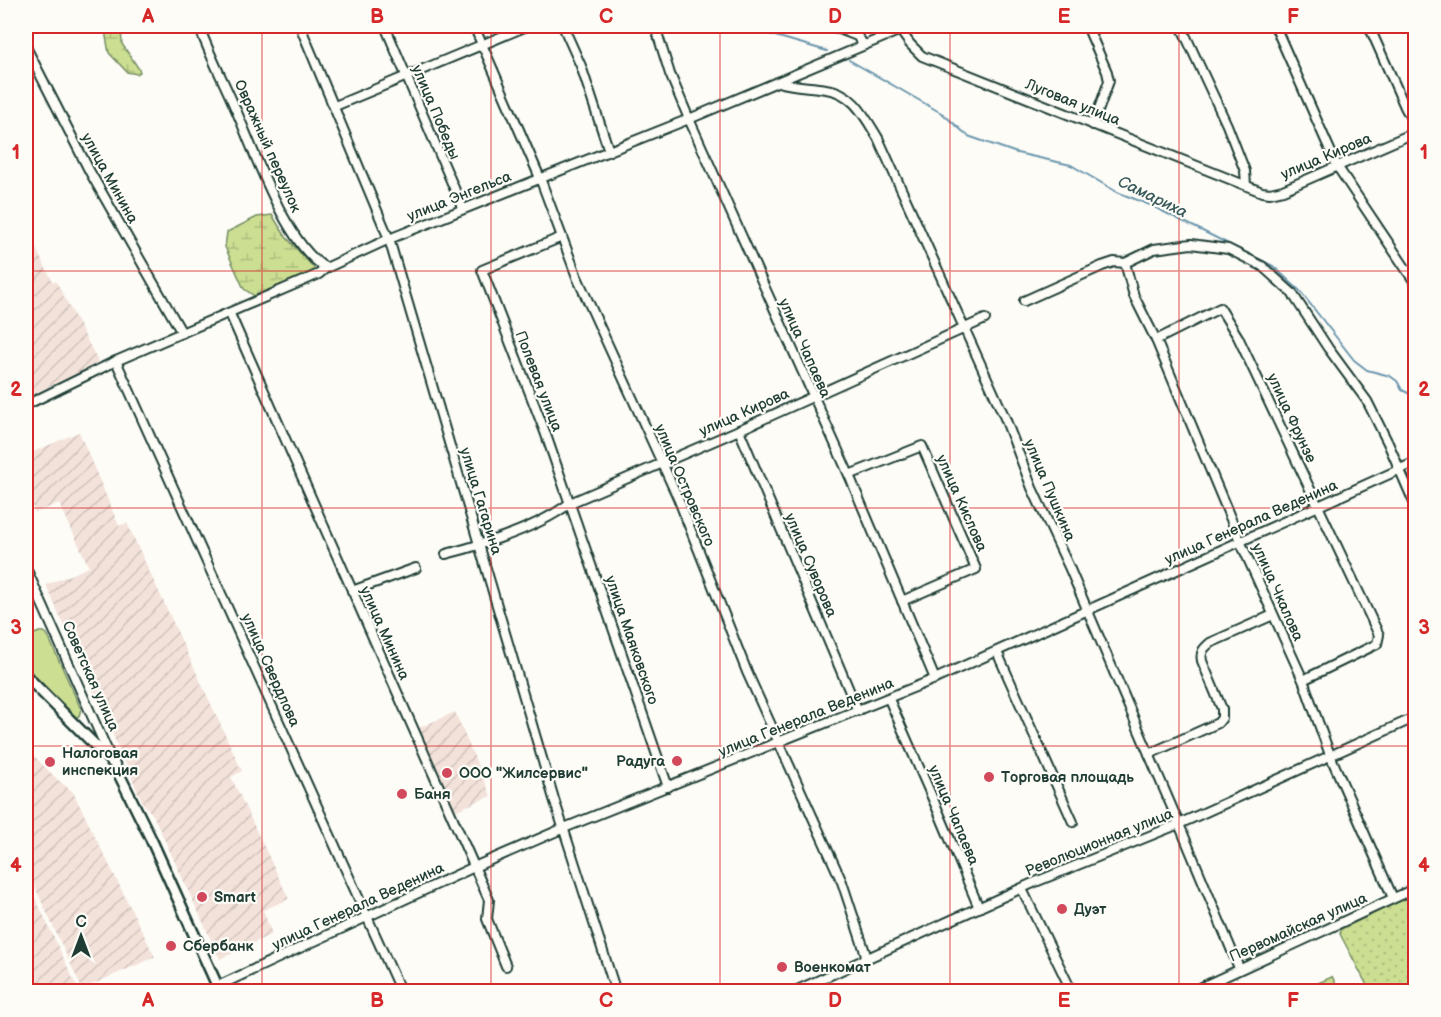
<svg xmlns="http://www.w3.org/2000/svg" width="1441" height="1017" font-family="'Balsamiq Sans',sans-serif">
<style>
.industrial{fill:url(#industrial-furrows)}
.green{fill:#cbde92;stroke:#758e63;stroke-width:1.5}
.wetland{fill:url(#wetland-marsh);stroke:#758e63;stroke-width:1.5}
.park{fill:url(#park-dots);stroke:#758e63;stroke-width:1.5}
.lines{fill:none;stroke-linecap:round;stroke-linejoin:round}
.stream{stroke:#6c97ad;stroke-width:2}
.minor-casing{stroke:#1f3d34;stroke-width:12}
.tertiary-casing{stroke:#1f3d34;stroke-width:14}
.minor{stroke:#fdfcf7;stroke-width:8}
.tertiary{stroke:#fdfcf7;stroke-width:9}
.grid{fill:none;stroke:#d62828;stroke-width:1.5;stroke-opacity:0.55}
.poi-dot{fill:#d1495b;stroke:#fdfcf7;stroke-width:2}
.labels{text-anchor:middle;stroke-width:4.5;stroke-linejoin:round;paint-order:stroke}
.street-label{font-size:15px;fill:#1f3d34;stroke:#fdfcf7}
.poi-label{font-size:15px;font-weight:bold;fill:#1f3d34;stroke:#fdfcf7;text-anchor:start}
.water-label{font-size:16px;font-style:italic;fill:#395b5c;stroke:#fdfcf7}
.neatline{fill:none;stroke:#d62828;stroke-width:2}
.grid-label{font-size:20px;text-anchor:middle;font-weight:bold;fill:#d62828}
</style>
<defs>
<pattern id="industrial-furrows" width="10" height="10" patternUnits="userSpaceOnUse" patternTransform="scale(1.5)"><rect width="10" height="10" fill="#f3e2da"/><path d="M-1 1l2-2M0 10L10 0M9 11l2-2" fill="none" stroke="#d0c3bc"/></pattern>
<pattern id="wetland-marsh" width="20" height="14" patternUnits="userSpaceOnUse" patternTransform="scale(1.5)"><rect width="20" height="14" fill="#cbde92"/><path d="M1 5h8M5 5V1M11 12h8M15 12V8" fill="none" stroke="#aebf7e"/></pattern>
<pattern id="park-dots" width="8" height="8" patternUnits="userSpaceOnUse" patternTransform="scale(1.5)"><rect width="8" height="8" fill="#cbde92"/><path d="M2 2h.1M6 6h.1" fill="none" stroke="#aebf7e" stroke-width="1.8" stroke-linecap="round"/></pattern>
</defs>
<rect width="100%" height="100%" fill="#fdfcf7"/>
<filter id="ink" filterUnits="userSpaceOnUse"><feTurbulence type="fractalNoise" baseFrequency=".0167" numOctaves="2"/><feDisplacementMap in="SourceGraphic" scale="12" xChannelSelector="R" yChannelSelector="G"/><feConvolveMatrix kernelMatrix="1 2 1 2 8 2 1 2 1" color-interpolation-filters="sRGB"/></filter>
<g filter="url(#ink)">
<g class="industrial">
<path d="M36 249 53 282 56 281 99 363 26 397V254Z"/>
<path d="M79 432 119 526 127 523 242 771 231 777 289 899 263 910 272 934 220 959 153 815 143 803 46 585 89 567 59 503 35 513 26 490V455Z"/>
<path d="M455 712 491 796 452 812 416 729Z"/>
<path d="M26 738 33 755 57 779 73 792 155 957 82 989 26 868Z"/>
<path d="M26 878 79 991H26Z"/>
</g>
<g class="green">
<path d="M39 632H44L47 634 81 709 79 716 72 719 44 687 26 671V638Z"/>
<path d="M1332 976 1339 991H1300L1332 977Z"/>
</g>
<g class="wetland">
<path d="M104 26H121L122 44 139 69 140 72 137 74 127 72 109 53Z"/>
<path d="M272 215 286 237 314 268 313 272 256 297 244 289 225 247 227 232 257 217Z"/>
</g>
<path class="park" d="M1415 894V991H1370L1340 934 1341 929Z"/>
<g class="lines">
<g class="stream">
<path d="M748 26 772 35 827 51"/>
<path d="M849 60 943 114 968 136 1017 153 1071 165 1117 192 1150 205 1273 266 1300 291 1354 360 1367 370 1390 376 1397 381 1402 390 1416 397"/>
</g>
<defs>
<g id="minor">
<path d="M199 26C209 54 224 82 236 110 255 153 286 245 326 268"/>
<path d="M300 26 389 239 554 799 616 992"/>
<path d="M385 26 463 209"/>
<path d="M474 26 540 178 577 277 678 498 747 672 842 882 867 958"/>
<path d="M563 26 581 66 609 151"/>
<path d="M655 26 670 74 689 119 849 475 935 679"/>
<path d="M831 26 857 36 864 45"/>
<path d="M1087 26 1107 72 1109 81 1093 125"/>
<path d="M1181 26 1227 125 1245 171 1246 185"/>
<path d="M1275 26 1337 166 1416 284"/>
<path d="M1369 26 1405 107 1416 127"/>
<path d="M900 30 910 44 922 56 1262 192 1270 193 1283 190 1416 132"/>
<path d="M26 47 90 172 182 333"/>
<path d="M779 82C794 87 810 86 826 89 853 92 865 117 878 138L1005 418 1032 488 1069 567 1179 824 1239 968"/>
<path d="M335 106 527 26"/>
<path d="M562 237 482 270 545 432 668 787"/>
<path d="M1125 263 1134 296 1156 340 1240 541 1303 680 1330 755 1393 898"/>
<path d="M1024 301 1102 266 1114 262 1125 263 1154 249 1191 244 1228 249 1262 266 1292 293 1328 348 1367 401 1388 443 1416 507"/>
<path d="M230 314 489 900 487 919 506 966"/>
<path d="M1156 340 1220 308 1238 337 1379 635 1377 644 1303 680"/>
<path d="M116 361 401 992"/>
<path d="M26 405 116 361 319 274 326 268 389 239 689 119 910 26"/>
<path d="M739 430 858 711"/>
<path d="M849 475 922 446 976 569 902 601"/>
<path d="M446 554C485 544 539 527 570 503L739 430 985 319"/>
<path d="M26 568 112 761"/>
<path d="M352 591 416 568"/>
<path d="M997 652 1073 822"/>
<path d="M889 699 939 813 979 908"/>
<path d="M1149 754 1218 723 1222 718V709L1202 661C1200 652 1204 648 1210 643L1273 615"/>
<path d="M1022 889 1072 992"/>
<path d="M205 992 474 867 564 828 935 679 1416 462"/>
<path d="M793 992 1033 883 1179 824 1416 717"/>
<path d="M1191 992 1416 888"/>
</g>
<path id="tertiary" d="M26 676 114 764 151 839 220 992"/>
</defs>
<use href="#minor" class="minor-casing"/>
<use href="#tertiary" class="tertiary-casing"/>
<use href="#minor" class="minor"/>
<use href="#tertiary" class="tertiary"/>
</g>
</g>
<path class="grid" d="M262 26V992M491 26V992M720 26V992M950 26V992M1179 26V992M26 271H1416M26 508H1416M26 746H1416"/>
<g class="poi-dot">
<circle cx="677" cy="761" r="6"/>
<circle cx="50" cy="762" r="6"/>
<circle cx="447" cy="773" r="6"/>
<circle cx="989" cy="777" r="6"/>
<circle cx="402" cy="794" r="6"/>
<circle cx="202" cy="897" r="6"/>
<circle cx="1062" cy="909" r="6"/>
<circle cx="171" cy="946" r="6"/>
<circle cx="782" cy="967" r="6"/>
</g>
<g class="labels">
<g class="street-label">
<text transform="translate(1073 102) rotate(22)" y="5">Луговая улица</text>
<text transform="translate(436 112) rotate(67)" y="5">улица Победы</text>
<text transform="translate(268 146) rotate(66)" y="5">Овражный переулок</text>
<text transform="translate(1326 156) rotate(-23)" y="5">улица Кирова</text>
<text transform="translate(110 178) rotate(61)" y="5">улица Минина</text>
<text transform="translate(459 196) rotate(-22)" y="5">улица Энгельса</text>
<text transform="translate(805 348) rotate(66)" y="5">улица Чапаева</text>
<text transform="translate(539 381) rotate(69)" y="5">Полевая улица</text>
<text transform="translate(744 412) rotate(-24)" y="5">улица Кирова</text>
<text transform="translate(1292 418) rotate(65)" y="5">улица Фрунзе</text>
<text transform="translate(685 485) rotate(67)" y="5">улица Островского</text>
<text transform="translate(1050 490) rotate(67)" y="5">улица Пушкина</text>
<text transform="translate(481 501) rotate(73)" y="5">улица Гагарина</text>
<text transform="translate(962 503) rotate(66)" y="5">улица Кислова</text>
<text transform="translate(1251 522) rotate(-24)" y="5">улица Генерала Веденина</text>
<text transform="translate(811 565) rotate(67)" y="5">улица Суворова</text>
<text transform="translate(1278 592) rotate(66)" y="5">улица Чкалова</text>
<text transform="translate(385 633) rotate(66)" y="5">улица Минина</text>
<text transform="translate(632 640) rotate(71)" y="5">улица Маяковского</text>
<text transform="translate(271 670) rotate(66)" y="5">улица Свердлова</text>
<text transform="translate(91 676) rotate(66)" y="5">Советская улица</text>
<text transform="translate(806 717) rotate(-22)" y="5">улица Генерала Веденина</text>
<text transform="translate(954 815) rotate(67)" y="5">улица Чапаева</text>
<text transform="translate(1099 842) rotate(-22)" y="5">Революционная улица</text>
<text transform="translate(358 906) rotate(-25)" y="5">улица Генерала Веденина</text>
<text transform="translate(1298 927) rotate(-24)" y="5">Первомайская улица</text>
</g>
<g class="poi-label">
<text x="62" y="758">Налоговая<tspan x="62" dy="17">инспекция</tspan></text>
<text x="665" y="766" text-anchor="end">Радуга</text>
<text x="459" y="778">ООО "Жилсервис"</text>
<text x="1001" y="782">Торговая площадь</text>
<text x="414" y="799">Баня</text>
<text x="214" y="902">Smart</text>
<text x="1074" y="914">Дуэт</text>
<text x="183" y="951">Сбербанк</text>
<text x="794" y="972">Военкомат</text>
</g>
<g class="water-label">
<text transform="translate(1153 196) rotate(26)" y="6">Самариха</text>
</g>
</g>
<rect width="1441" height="1017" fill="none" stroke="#fdfcf7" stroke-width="66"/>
<g transform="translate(81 936)" stroke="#fdfcf7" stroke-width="4.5" paint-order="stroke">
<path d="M0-4.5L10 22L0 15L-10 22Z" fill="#1f3d34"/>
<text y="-9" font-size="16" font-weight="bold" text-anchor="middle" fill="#1f3d34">С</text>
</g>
<rect x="33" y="33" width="1375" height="951" class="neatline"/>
<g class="grid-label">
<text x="148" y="23">A</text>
<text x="377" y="23">B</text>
<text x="606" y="23">C</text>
<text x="835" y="23">D</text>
<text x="1064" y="23">E</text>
<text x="1293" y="23">F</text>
<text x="16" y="159">1</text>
<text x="1424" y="159">1</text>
<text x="16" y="396">2</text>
<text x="1424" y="396">2</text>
<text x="16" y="634">3</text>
<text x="1424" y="634">3</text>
<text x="16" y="872">4</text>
<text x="1424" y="872">4</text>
<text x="148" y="1007">A</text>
<text x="377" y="1007">B</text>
<text x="606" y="1007">C</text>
<text x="835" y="1007">D</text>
<text x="1064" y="1007">E</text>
<text x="1293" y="1007">F</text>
</g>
</svg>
